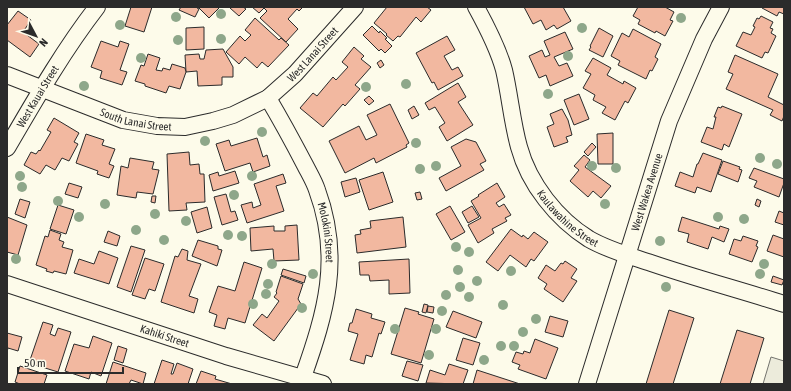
<svg xmlns="http://www.w3.org/2000/svg" width="791" height="391" font-family="'Asap Condensed',sans-serif">
<style>
.green{fill:#ecebdb;stroke:#74746e}
.building{fill:#f2b8a0;stroke:#2b2b2b}
.lines{fill:none;stroke-linecap:round;stroke-linejoin:round}
.minor-casing{stroke:#2b2b2b;stroke-width:18}
.minor{stroke:#fdfbea;stroke-width:16}
.tree{fill:#8ea78a}
.labels{text-anchor:middle;stroke-width:3;stroke-linejoin:round;paint-order:stroke}
.street-label{font-size:11px;fill:#2b2b2b;stroke:#fdfbea}
</style>
<rect width="100%" height="100%" fill="#fdfbea"/>
<path class="green" d="M771 357 784 361V384H763Z"/>
<g class="building">
<path d="M131 7H152L144 32 125 26Z"/>
<path d="M181 7H198L197 8 199 9 195 17 179 10Z"/>
<path d="M198 7H220L209 18Z"/>
<path d="M230 7H243L246 9 239 16 230 8Z"/>
<path d="M252 7H303L299 11 297 9 288 19 298 29 286 42 260 18 267 11 264 8 259 13Z"/>
<path d="M387 7H427L431 10 421 22 416 17 400 37 398 36 393 41 386 35 387 34 374 23Z"/>
<path d="M524 7H563L571 21 557 29 554 25 546 30 541 20 533 24Z"/>
<path d="M638 7H665L674 12 670 20 673 21 665 36 656 31 655 33 638 24 640 20 633 16Z"/>
<path d="M763 7H784V14L779 12 777 16 762 8Z"/>
<path d="M18 11 31 20 23 32 39 44 30 57 7 40V25Z"/>
<path d="M761 16 773 22 770 28 773 29 771 33 776 36 768 53 765 52 762 58 736 46 743 32 751 35 755 27 753 26 757 18 759 19Z"/>
<path d="M255 18 279 40 281 38 289 45 268 67 262 62 257 68 245 57 239 64 226 52 240 36 245 41 251 35 245 30Z"/>
<path d="M372 26 379 33 380 31 387 38 385 39 392 46 385 53 381 49 379 51 363 35Z"/>
<path d="M204 27V49L186 50V28Z"/>
<path d="M599 28 613 36 603 57 589 50 591 47 590 46Z"/>
<path d="M633 29 661 44 655 57 658 59 652 71 650 70 646 79 618 65 620 61 611 56 622 33 629 37Z"/>
<path d="M565 32 573 49 554 57 559 66 567 63 573 76 550 86 546 75 539 78 529 56 542 50 545 57 550 55 544 41Z"/>
<path d="M447 36 455 50 444 56 452 70 458 67 463 76 438 90 434 82 432 83 416 53Z"/>
<path d="M101 41 118 47 120 41 129 44 120 70 127 72 122 85 100 78 102 71 91 67Z"/>
<path d="M354 47 364 56 361 59 371 67 355 85 360 89 345 106 343 104 323 127 300 108 313 93 317 96 333 77 336 80 348 67 342 62Z"/>
<path d="M223 49 233 67V77H222V85L198 86 197 71 186 72 185 55 199 54 200 59H204L206 50Z"/>
<path d="M148 54 160 58 156 70 162 71 163 68 170 70 172 64 185 68 186 72 180 89 169 86 166 93 145 86V84L135 81 141 65 144 66Z"/>
<path d="M735 55 778 74 768 97 784 105V116L782 121 770 115 773 110 726 89 733 74 728 72Z"/>
<path d="M593 58 611 68 607 75 623 84 624 81 636 88 628 103 625 101 615 120 602 113 606 107 593 100 595 95 583 88 591 74 585 71Z"/>
<path d="M381 60 384 65 380 68 377 63Z"/>
<path d="M458 83 466 97 458 102 473 125 447 141 439 127 445 123 435 107 429 110 425 103Z"/>
<path d="M579 94 589 119 574 125 564 100Z"/>
<path d="M369 96 374 101 369 105 364 100Z"/>
<path d="M390 104 409 143 406 145 407 147 376 163 374 158 345 173 329 141 359 126 366 140 377 135 367 115Z"/>
<path d="M414 106 419 115 412 119 408 110Z"/>
<path d="M722 106 742 114 729 147 724 144 722 150 701 142 707 127 713 129 716 117H714L718 107 721 108Z"/>
<path d="M562 109 568 120 572 135 566 137 568 142 554 147 547 127 554 124 550 114Z"/>
<path d="M54 118 79 133 74 142 78 144 69 161 62 158 55 170 46 165 40 174 24 165 31 152 36 154 39 150 40 151 51 132 47 130Z"/>
<path d="M613 133V164H598L597 134Z"/>
<path d="M86 134 104 140 102 145 115 149 109 164 114 166 109 178 97 174 98 171 76 163Z"/>
<path d="M257 138 263 157 267 155 270 166 253 172 250 163 225 171 216 144 229 140 231 146Z"/>
<path d="M466 139 476 142 486 161 480 164 484 170 446 191 439 178 461 166 451 147Z"/>
<path d="M592 143 596 147 588 156 584 152Z"/>
<path d="M189 152 190 165 199 164 200 174H204L205 202 186 203 187 210 169 211 167 154Z"/>
<path d="M703 153 722 160 711 192 697 187 695 193 675 186 680 172 693 177 697 164H698Z"/>
<path d="M584 155 590 160 585 167 611 186 601 198 593 191 588 197 570 181 579 170 574 166Z"/>
<path d="M130 158 154 162 152 169 159 170 153 194 137 192 136 198 117 195 121 166 128 168Z"/>
<path d="M723 161 740 167 739 169 742 170 738 182 718 174Z"/>
<path d="M754 168 784 179V183L779 197 754 187 757 181 749 178Z"/>
<path d="M235 171 239 183 213 191 209 175 218 172 219 176Z"/>
<path d="M383 172 393 202 369 210 359 180Z"/>
<path d="M283 174 286 183 276 186 284 211 247 223 241 205 252 202 253 208 261 205 254 184Z"/>
<path d="M356 178 360 192 345 197 341 182Z"/>
<path d="M69 183 82 187 78 198 65 194Z"/>
<path d="M497 183 505 197 496 203 499 207 504 204 511 215 505 218 507 221 492 229 494 233 478 243 468 225 481 218 471 201 479 196 478 195Z"/>
<path d="M420 192 422 199 417 200 415 193Z"/>
<path d="M226 194 231 212 235 211 238 220 222 225 214 197Z"/>
<path d="M152 196H156L155 203 151 202Z"/>
<path d="M20 199 30 202 25 218 15 214Z"/>
<path d="M757 199 761 201 759 207 755 205Z"/>
<path d="M58 205 74 210 66 234 50 229Z"/>
<path d="M450 206 465 232 451 240 436 214Z"/>
<path d="M472 206 479 217 468 223 462 212Z"/>
<path d="M207 207 212 228 197 233 191 212Z"/>
<path d="M779 211 784 213V225L775 222Z"/>
<path d="M7 217 27 225 18 255 7 252Z"/>
<path d="M403 217 406 247 357 253 355 235 361 234 360 230 371 228 370 221Z"/>
<path d="M682 217 719 229 720 226 729 229 724 242 712 237 708 249 687 242 689 234 678 231Z"/>
<path d="M297 225 299 260 274 261 273 249 251 251 250 228 274 226V231H285V226Z"/>
<path d="M511 229 522 237 523 235 528 239 534 232 548 242 534 261 531 259 526 267 510 255 498 271 486 262Z"/>
<path d="M50 230 61 234 59 240 64 242 62 247 73 250 66 274 54 271 53 273 46 271 47 269 36 265 45 236 48 237Z"/>
<path d="M108 231 120 236 117 246 104 242Z"/>
<path d="M773 235 784 239V257L767 251Z"/>
<path d="M743 236 758 241 756 246 758 247 752 262 729 254 734 239 741 241Z"/>
<path d="M198 240 218 246V249L222 250 217 266 192 256Z"/>
<path d="M131 246 145 250 131 292 117 287Z"/>
<path d="M182 249 188 251 187 260 201 264 189 296 198 299 194 313 161 302 175 256 178 257Z"/>
<path d="M99 251 118 258 109 284 74 273 79 259 94 264Z"/>
<path d="M145 258 164 264 155 291 149 289 145 299 132 295Z"/>
<path d="M409 259 410 293 389 294V280L370 281 369 275H360L359 262Z"/>
<path d="M565 261 577 269 571 278 577 281 563 302 544 289 547 284 538 278 546 265 555 271 561 263 563 264Z"/>
<path d="M244 262 262 268 245 323 228 318 225 329 214 326 217 315 209 312 218 286 235 291Z"/>
<path d="M283 269 306 276 304 283 281 275Z"/>
<path d="M281 276 303 284 298 299 301 304 274 341 253 325 262 314 267 318 279 301 274 297 277 293 276 292Z"/>
<path d="M773 276 784 280 782 285 771 282Z"/>
<path d="M424 304 428 305 426 313 422 312Z"/>
<path d="M428 306 434 307 433 313 427 312Z"/>
<path d="M405 308 419 312 418 314 434 319 421 363 391 354Z"/>
<path d="M356 309 372 314 371 318 385 322 381 334 379 333 372 357 366 355 364 364 350 360 358 334 348 331 350 323H352Z"/>
<path d="M669 310 694 318 673 384H646Z"/>
<path d="M453 311 482 322 476 338 446 327Z"/>
<path d="M550 316 568 321 563 337 545 332Z"/>
<path d="M43 322 53 325 50 334 55 336 58 328 71 332 58 372 29 363Z"/>
<path d="M737 330 764 338 750 384H720Z"/>
<path d="M7 333 22 337 18 351 8 348 7 352Z"/>
<path d="M93 336 112 343 101 376 91 372 89 379 65 371 74 344 89 348Z"/>
<path d="M463 338 480 343 473 365 456 360Z"/>
<path d="M535 339 558 348 546 379 518 369 520 365 512 362 516 352 523 354 524 351 530 353Z"/>
<path d="M118 346 127 349 123 363 114 360Z"/>
<path d="M162 360 174 364 171 374H173L177 363 193 369 188 384H154Z"/>
<path d="M407 361 423 365 418 381 402 376Z"/>
<path d="M113 362 146 373 143 384 131 380 129 384H106Z"/>
<path d="M449 364 468 370 463 384 426 383 430 370 445 375Z"/>
<path d="M20 366 47 375 44 384H20L15 382Z"/>
<path d="M477 370 520 384H473Z"/>
<path d="M201 371 216 376 215 379 232 384H196Z"/>
</g>
<g class="lines">
<defs>
<g id="minor">
<path id="s1" d="M476 7C487 27 498 48 504 70 510 96 512 122 519 147 529 184 557 219 589 239 608 250 630 256 651 263 695 278 740 290 784 304"/>
<path id="s2" d="M7 75 123 120 157 126 185 127 213 121 233 115 268 98 295 74 355 7"/>
<path id="s3" d="M268 98C281 120 293 142 305 165 309 173 314 181 317 190 342 258 326 312 303 377"/>
<path id="s4" d="M7 148C35 100 63 51 97 7"/>
<path id="s5" d="M7 284 226 356 323 384"/>
<path id="s6" d="M587 384 669 121 704 39 721 7"/>
</g>
</defs>
<use href="#minor" class="minor-casing"/>
<use href="#minor" class="minor"/>
</g>
<g class="tree">
<circle cx="221" cy="14" r="5"/>
<circle cx="176" cy="17" r="5"/>
<circle cx="681" cy="18" r="5"/>
<circle cx="120" cy="25" r="5"/>
<circle cx="582" cy="28" r="5"/>
<circle cx="221" cy="39" r="5"/>
<circle cx="178" cy="40" r="5"/>
<circle cx="568" cy="56" r="5"/>
<circle cx="141" cy="58" r="5"/>
<circle cx="406" cy="84" r="5"/>
<circle cx="84" cy="86" r="5"/>
<circle cx="366" cy="87" r="5"/>
<circle cx="548" cy="94" r="5"/>
<circle cx="262" cy="132" r="5"/>
<circle cx="205" cy="141" r="5"/>
<circle cx="416" cy="143" r="5"/>
<circle cx="760" cy="158" r="5"/>
<circle cx="777" cy="164" r="5"/>
<circle cx="436" cy="166" r="5"/>
<circle cx="592" cy="166" r="5"/>
<circle cx="616" cy="168" r="5"/>
<circle cx="420" cy="169" r="5"/>
<circle cx="20" cy="176" r="5"/>
<circle cx="252" cy="176" r="5"/>
<circle cx="22" cy="187" r="5"/>
<circle cx="234" cy="195" r="5"/>
<circle cx="58" cy="201" r="5"/>
<circle cx="105" cy="204" r="5"/>
<circle cx="605" cy="204" r="5"/>
<circle cx="155" cy="214" r="5"/>
<circle cx="79" cy="217" r="5"/>
<circle cx="718" cy="217" r="5"/>
<circle cx="744" cy="219" r="5"/>
<circle cx="186" cy="221" r="5"/>
<circle cx="136" cy="230" r="5"/>
<circle cx="228" cy="235" r="5"/>
<circle cx="242" cy="236" r="5"/>
<circle cx="164" cy="240" r="5"/>
<circle cx="660" cy="241" r="5"/>
<circle cx="456" cy="247" r="5"/>
<circle cx="469" cy="252" r="5"/>
<circle cx="16" cy="259" r="5"/>
<circle cx="272" cy="264" r="5"/>
<circle cx="764" cy="264" r="5"/>
<circle cx="458" cy="270" r="5"/>
<circle cx="511" cy="271" r="5"/>
<circle cx="313" cy="274" r="5"/>
<circle cx="760" cy="274" r="5"/>
<circle cx="477" cy="281" r="5"/>
<circle cx="268" cy="284" r="5"/>
<circle cx="460" cy="287" r="5"/>
<circle cx="666" cy="287" r="5"/>
<circle cx="266" cy="294" r="5"/>
<circle cx="446" cy="295" r="5"/>
<circle cx="469" cy="297" r="5"/>
<circle cx="253" cy="304" r="5"/>
<circle cx="503" cy="305" r="5"/>
<circle cx="302" cy="308" r="5"/>
<circle cx="442" cy="311" r="5"/>
<circle cx="536" cy="319" r="5"/>
<circle cx="395" cy="329" r="5"/>
<circle cx="436" cy="329" r="5"/>
<circle cx="523" cy="332" r="5"/>
<circle cx="501" cy="346" r="5"/>
<circle cx="514" cy="346" r="5"/>
<circle cx="429" cy="355" r="5"/>
<circle cx="484" cy="360" r="5"/>
</g>
<g class="labels">
<g class="street-label">
<text dy="4" stroke="none"><textPath href="#s2" startOffset="338">West Lanai Street</textPath></text>
<text dy="4" stroke="none"><textPath href="#s4" startOffset="60">West Kauai Street</textPath></text>
<text dy="4" stroke="none"><textPath href="#s2" startOffset="137">South Lanai Street</textPath></text>
<text dy="4" stroke="none"><textPath href="#s6" startOffset="201">West Wakea Avenue</textPath></text>
<text dy="4" stroke="none"><textPath href="#s1" startOffset="236">Kaulawahine Street</textPath></text>
<text dy="4" stroke="none"><textPath href="#s3" startOffset="148">Molokini Street</textPath></text>
<text dy="4" stroke="none"><textPath href="#s5" startOffset="166">Kahiki Street</textPath></text>
</g>
</g>
<rect width="791" height="391" fill="none" stroke="#2b2b2b" stroke-width="16"/>
<g transform="translate(36 36) rotate(131)" stroke="#fdfbea" stroke-width="3" paint-order="stroke">
<path d="M0-3L7 15L0 10L-7 15Z" fill="#2b2b2b"/>
<text y="-6" font-size="11" font-weight="bold" text-anchor="middle" fill="#2b2b2b">N</text>
</g>
<path d="M18 367v6h105v-6" fill="none" stroke="#2b2b2b" stroke-width="2"/>
<text x="24" y="367" font-size="12" fill="#2b2b2b" stroke="#fdfbea" stroke-width="3" paint-order="stroke">50 m</text>
</svg>
